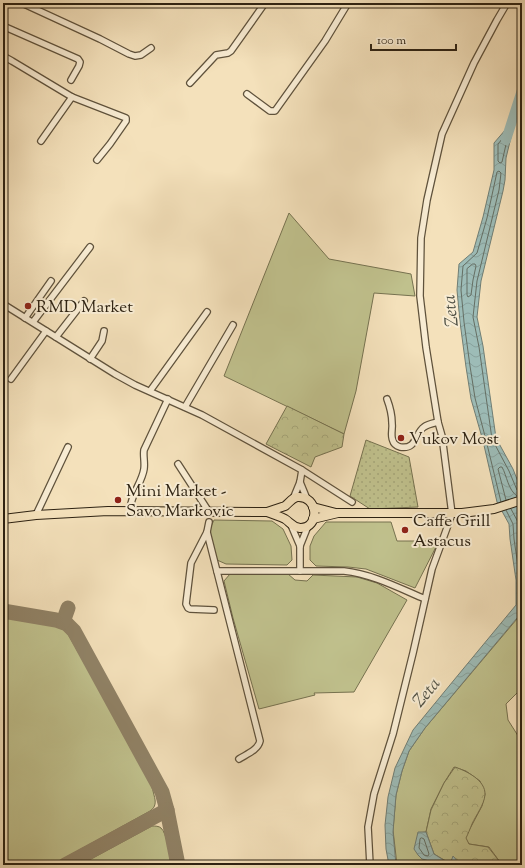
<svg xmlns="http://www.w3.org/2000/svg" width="525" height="868" font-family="'Sorts Mill Goudy',serif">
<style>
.green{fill:#c0c18d;stroke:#767250}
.forest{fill:url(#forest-crowns);stroke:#767250}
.park{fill:url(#park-dots);stroke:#767250}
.water{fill:url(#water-waves);stroke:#707e75}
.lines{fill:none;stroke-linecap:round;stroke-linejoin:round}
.shore{stroke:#656f64;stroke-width:1}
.river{stroke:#9dbcb7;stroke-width:10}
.taxiway{stroke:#908266;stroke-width:15}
.street-casing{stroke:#5f523c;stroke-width:8}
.primary-casing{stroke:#2d2212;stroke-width:10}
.street{stroke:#f8ecd3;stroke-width:5.5}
.primary{stroke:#f4e1bb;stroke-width:8}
.poi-dot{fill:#8f2418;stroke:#f8ecd3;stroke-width:1.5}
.labels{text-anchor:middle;stroke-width:4;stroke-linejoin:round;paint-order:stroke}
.poi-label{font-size:17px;fill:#2d2212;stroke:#f8ecd3;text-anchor:start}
.water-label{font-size:18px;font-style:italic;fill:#4f5044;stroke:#f8ecd3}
</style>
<defs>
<pattern id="forest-crowns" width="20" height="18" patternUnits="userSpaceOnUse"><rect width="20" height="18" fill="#c0c18d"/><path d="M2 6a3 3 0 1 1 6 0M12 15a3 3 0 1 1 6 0" fill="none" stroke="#a5a679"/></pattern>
<pattern id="park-dots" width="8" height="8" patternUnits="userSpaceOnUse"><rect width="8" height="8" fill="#c0c18d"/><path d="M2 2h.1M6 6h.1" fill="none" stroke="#a5a679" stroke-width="1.8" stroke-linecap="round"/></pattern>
<pattern id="water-waves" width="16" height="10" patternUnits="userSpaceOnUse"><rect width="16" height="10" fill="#9dbcb7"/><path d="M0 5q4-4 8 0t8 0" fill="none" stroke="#88a19c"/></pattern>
</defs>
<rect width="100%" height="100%" fill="#f4e1bb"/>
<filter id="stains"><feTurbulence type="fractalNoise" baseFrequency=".005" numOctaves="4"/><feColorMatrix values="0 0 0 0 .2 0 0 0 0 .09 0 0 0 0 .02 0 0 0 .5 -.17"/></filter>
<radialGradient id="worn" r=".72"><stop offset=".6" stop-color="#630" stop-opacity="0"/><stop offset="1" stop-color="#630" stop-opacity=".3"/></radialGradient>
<g class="green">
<path d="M289 213 329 259 411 274 415 296 374 293 356 391 344 434 224 376Z"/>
<path d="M214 520 272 521 283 529 291 546 292 560 287 565 226 564 217 560 209 531Z"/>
<path d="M326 522H391L397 541H439L415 588 366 569 348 567 316 566 310 560V546L314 536Z"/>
<path d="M230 574H288L295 580 307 581 313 575 357 577 377 583 407 600 354 692 314 693 315 695 259 709 233 618 224 581Z"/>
<path d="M522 613V688L506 704 508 720 522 742V865H497L500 862 489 847 469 844 465 838 482 806 485 794 480 781 466 771 454 767 444 783 431 809 426 832 418 833 437 864 439 865H397L393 830 396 795 402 771 409 751 425 728Z"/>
<path d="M3 616 53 624C60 627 65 630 69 636 91 675 115 713 135 753 142 766 151 780 154 795 156 802 156 807 150 811L52 865H3Z"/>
<path d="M152 826C155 826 159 826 161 828 167 833 170 857 171 865H80Z"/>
</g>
<g class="forest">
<path d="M287 406 344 434 342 447 315 457 311 467 266 444Z"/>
<path d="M455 767C466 771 486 780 485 795 484 805 476 815 472 824 470 829 468 834 466 838L469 844 488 847 500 862 497 865H461L453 857 451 864 434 854 426 832 431 810 444 783Z"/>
</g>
<path class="park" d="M366 440 409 457 418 507 370 509 350 496Z"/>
<g class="water">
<path d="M510 127 513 129 506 158 505 180 503 191 481 281 477 317 483 346 496 438 513 469 522 492V613L517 618 425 728 409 751 402 771 396 795 393 832 396 865H389L386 849 385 825 388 797 395 768 413 730 454 680 516 605V580L510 539 509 524 497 502 483 441 471 399 466 367 460 322 457 290 459 264 473 252 483 217 494 170V143L506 129Z"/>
<path d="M418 832H426L434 854 450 864 453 856 461 865H439L426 860 422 859 418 855 414 849Z"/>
</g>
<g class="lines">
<g class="shore">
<path d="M505 137 507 140 502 162 500 163 498 161V144L503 138Z"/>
<path d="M473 264H475L476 266 473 280 471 295 468 297 467 295V269Z"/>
<path d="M506 500 498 469 500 467H502C507 476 508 490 517 496"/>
<path d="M501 502 486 440 475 398 470 366 464 322 461 290 463 266 477 253 487 218 497 172 499 171 501 173 499 190 477 281 473 317 479 347 492 439 509 471 517 490 519 492H522"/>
<path d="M511 509 518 522 519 538 522 555"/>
<path d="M506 510 513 524 514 539 520 580V605L519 609 520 610 522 611"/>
<path d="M422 838 424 839 429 854 428 856 424 855 419 848 420 839Z"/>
</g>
<path class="river" d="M506 140 522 90"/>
<g class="taxiway">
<path d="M3 611 56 620 67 624 74 631 162 792 167 810 178 865"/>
<path d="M63 622 68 608"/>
<path d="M65 865 167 810"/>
</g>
<defs>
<g id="street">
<path d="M22 3 100 39 129 54 135 56 141 55 151 48"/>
<path d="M3 26 78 59 80 62 79 66 71 80"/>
<path d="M3 56 12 61 72 97 126 118V121L110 144 97 160"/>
<path d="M190 83 216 55 228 53 231 51 265 3"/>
<path d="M247 94 270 111H275L325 41 348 3"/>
<path d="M41 141 72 97"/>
<path d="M3 304 115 374 135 385 202 415 302 470 300 482 293 499"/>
<path d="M25 318 51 281"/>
<path d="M33 322 90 247"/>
<path d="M56 337 84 301"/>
<path d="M90 359 102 341 104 331"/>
<path d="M11 379 46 331"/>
<path d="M150 391 207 312"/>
<path d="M387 399C390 407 392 415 392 423 393 429 390 435 393 441 394 445 397 446 400 447 417 450 415 433 424 427 428 424 434 423 438 422"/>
<path d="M185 407 233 325"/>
<path d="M178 464 209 512"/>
<path d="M302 470 352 502"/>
<path d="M300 482 307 499"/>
<path d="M130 511C130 495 142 483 144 469 145 462 143 456 144 450L168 399"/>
<path d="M36 515 68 447"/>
<path d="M209 522 207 532 260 741C258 750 247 754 239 759"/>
<path d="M291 525 300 546"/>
<path d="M207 532 191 563 186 604 188 608 190 609 214 610"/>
<path d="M217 571H344C372 574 399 588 425 599"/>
<path d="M300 571V546L308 526"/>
<path d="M370 865 368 827 374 794 393 734 413 653 432 569 452 514 442 436 438 422 426 347 420 296 421 238 427 200 442 134 474 63 497 20 507 3"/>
</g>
<g id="primary">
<path d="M313 507 336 513"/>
<path d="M3 519 36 515 108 511 267 512C273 510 279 508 285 506 289 503 292 498 297 497 319 495 320 529 300 528 292 527 290 522 285 519 279 516 273 514 267 512"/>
<path d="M313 519 338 513H462L494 509 522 500"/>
</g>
</defs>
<use href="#street" class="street-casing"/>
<use href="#primary" class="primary-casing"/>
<use href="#street" class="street"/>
<use href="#primary" class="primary"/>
</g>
<g class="poi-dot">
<circle cx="28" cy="306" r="4"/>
<circle cx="401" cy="438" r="4"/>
<circle cx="118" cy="500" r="4"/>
<circle cx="405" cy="530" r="4"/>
</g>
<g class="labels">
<g class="poi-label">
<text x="36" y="312">RMD Market</text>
<text x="409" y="444">Vukov Most</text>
<text x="126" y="496">Mini Market -<tspan x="126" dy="20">Savo Markovic</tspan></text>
<text x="413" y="526">Caffe Grill<tspan x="413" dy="20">Astacus</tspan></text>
</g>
<g class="water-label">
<text transform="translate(450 311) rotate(-96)" y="6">Zeta</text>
<text transform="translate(426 692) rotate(-50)" y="6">Zeta</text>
</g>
</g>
<rect width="525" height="868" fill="none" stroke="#f4e1bb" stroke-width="16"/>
<rect x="4" y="4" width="517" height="860" fill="none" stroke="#2d2212" stroke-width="2"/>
<rect x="8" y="8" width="509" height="852" fill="none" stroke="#2d2212"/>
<path d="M371 44v6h85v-6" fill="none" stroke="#2d2212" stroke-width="2"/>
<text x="377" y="44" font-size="12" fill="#2d2212" stroke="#f8ecd3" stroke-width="3" paint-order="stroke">100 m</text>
<rect width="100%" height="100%" filter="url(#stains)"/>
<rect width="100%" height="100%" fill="url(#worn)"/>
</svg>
